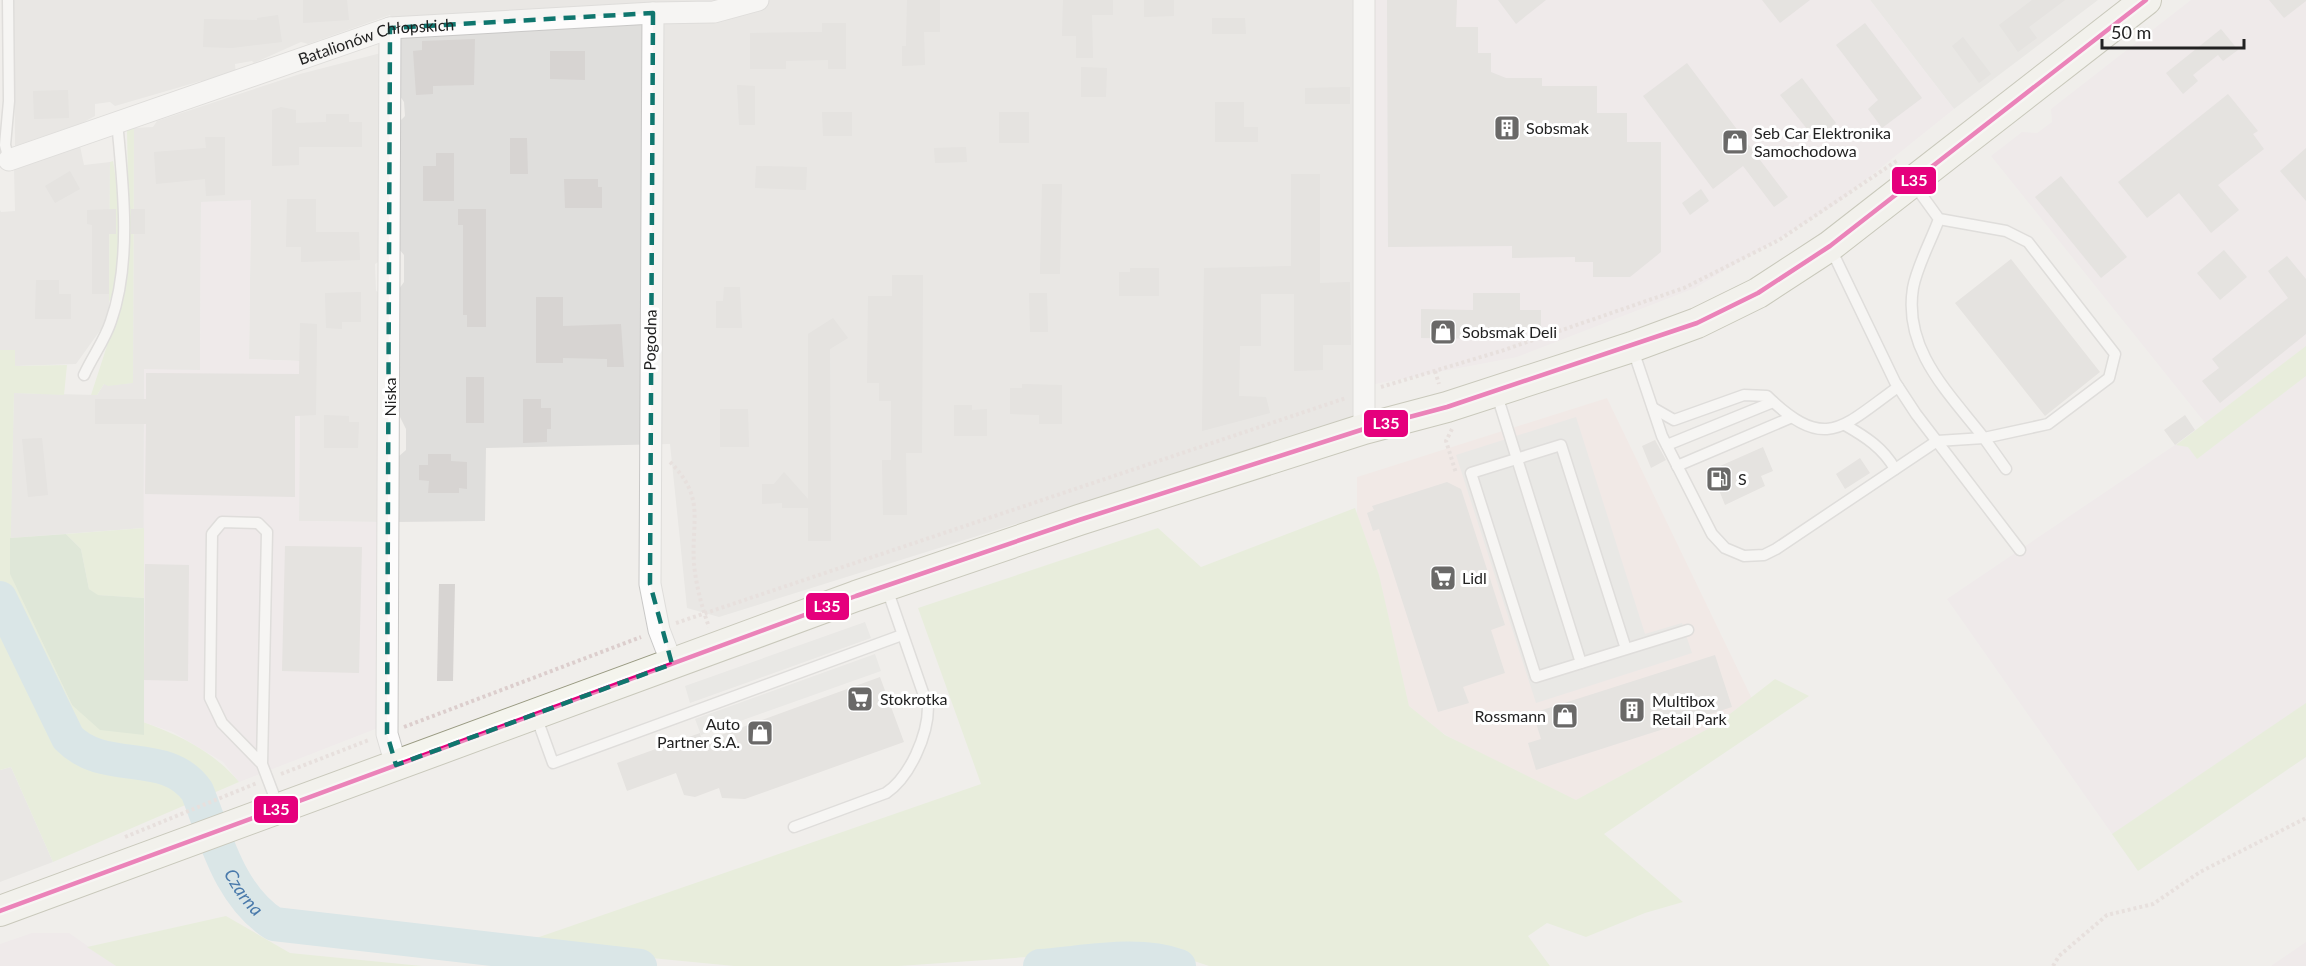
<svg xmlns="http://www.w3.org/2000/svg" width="2306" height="966" font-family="Lato,sans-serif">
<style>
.residential{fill:#dfdedc}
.commercial{fill:#f1e3e1}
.industrial{fill:#ede4e9}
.grass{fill:#ddeccb}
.forest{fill:#cbdec1}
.parking{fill:#e0dfde}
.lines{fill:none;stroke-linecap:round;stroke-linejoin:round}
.river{stroke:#bfdbe3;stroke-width:34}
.building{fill:#d7d4d2}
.service-casing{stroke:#c9c8c7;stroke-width:13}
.minor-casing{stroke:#c9c8c7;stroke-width:23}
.secondary-casing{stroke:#999a82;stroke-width:32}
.path{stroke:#dccecd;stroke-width:4;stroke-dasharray:3 3;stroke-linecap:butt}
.service{stroke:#fdfcfc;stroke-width:10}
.minor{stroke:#fdfcfc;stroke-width:21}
.secondary{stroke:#f4f4ed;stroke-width:30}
.bus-1-casing{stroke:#fff;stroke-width:9}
.bus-1{stroke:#e5007d;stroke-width:4.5}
.marked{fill:none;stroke:#0f766e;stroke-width:4.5;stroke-dasharray:12 8;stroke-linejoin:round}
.labels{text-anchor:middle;stroke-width:6;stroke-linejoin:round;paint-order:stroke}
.street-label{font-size:16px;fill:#222;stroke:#fff}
.poi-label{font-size:16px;fill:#222;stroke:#fff;text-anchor:start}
.water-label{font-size:18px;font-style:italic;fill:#4a7aab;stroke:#fff}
.line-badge{stroke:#fff;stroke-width:2}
.badge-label{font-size:16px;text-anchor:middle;font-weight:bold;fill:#fff}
</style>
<rect width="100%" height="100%" fill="#f0eeeb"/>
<g class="residential">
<path d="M14 0H1360L1367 414 719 617 687 608 670 444 486 448 485 521 397 522 398 457 406 450V429L399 415V289L404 282V255L399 249 400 121 405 116 404 102 400 96 401 41 390 15 308 44 301 42 254 63 252 61 235 64 236 74 202 85 201 81 115 106 110 102 95 104V116L82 123 15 146Z"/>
<path d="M1870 0H2098L1954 109Z"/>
<path d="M381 53 383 259 375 264 376 291 382 294 377 419 382 426V522L299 521 300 361 249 359 251 201 201 202 200 371 144 370V528L10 538 14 393 97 395 104 384 133 383 134 128 153 127 157 121 300 74Z"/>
<path d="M80 146 84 165 110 162 109 318 76 364 14 366 15 350H0V210L1 212 15 211 14 169Z"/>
<path d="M11 767 53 862 0 882V770Z"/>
</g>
<path class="commercial" d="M1607 398 1757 709 1592 822 1357 682V477Z"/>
<g class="industrial">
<path d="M1369 0H1870L1954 109 1833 206 1695 288 1517 357 1375 384Z"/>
<path d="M2191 0H2306V757L2138 871 1947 599 2206 424 1991 156 2022 132 2037 133 2052 122 2051 109Z"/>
<path d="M251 200 249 359 300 361 299 521 380 522 378 728 239 782 223 762 173 732 143 722 144 369 200 370 201 202Z"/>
<path d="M32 933H69L116 966H0V944Z"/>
<path d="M2306 942V966H2271Z"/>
</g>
<g class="grass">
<path d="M134 124 133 383 108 386 104 384 97 395H91L125 290 129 230 127 131 128 127Z"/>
<path d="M113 161C119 193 124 274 109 302L110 162Z"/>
<path d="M2306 346V376L2197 459 2188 447 2176 445Z"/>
<path d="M0 350H15V366L67 365 64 395 14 393 10 573 72 705 144 735 143 722C180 735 214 752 239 782L53 862 11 767 0 770Z"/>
<path d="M1355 508 1379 575 1409 706 1445 735 1576 800 1717 724 1775 679 1809 696 1604 834 1683 902 1645 913 1586 937 1547 923 1528 936 1550 966H1209L1170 953 1128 950 899 966H734L516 945 981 784 918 608 1158 528 1201 567Z"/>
<path d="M144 528V598L97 595 89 589 81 549 66 534Z"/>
<path d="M2306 703V757L2138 871 2112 834Z"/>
<path d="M226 916 290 953 422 966H116L87 947Z"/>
</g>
<path class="forest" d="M66 534 81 549 89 589 98 595 144 598V735L100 730 72 705 10 574V538Z"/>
<g class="parking">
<path d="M1576 417 1645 634 1682 623 1692 653 1536 703 1456 455Z"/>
<path d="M865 622 871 638 690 703 685 686Z"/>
<path d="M875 654 881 671 701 735 695 719Z"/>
</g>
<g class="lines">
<g class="river">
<path id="s1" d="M0 598 68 738C105 776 166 747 197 791 216 838 229 895 274 924L640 966"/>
<path d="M1040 966C1084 963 1137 951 1179 966"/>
</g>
</g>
<g class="building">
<path d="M303 0H347L349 20 303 23Z"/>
<path d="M907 0H940V32H924L925 65 902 66V46H906Z"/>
<path d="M1063 0H1113V15H1092L1093 58H1076V36H1062Z"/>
<path d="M1144 0H1174V16L1144 17Z"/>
<path d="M1387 0H1457L1456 27H1478V53H1491V72L1506 78H1542V86H1597V113H1627V142H1661V252L1630 277H1593V262H1575V257L1512 258V246L1388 247Z"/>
<path d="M1498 0H1546L1516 24Z"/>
<path d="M1762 0H1810L1780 23Z"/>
<path d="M2032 0H2065L2029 27 2037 38 2018 52 1999 25Z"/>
<path d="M2269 0H2306V1L2284 18Z"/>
<path d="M278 15 282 42 232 48 203 47 204 19 257 20V18Z"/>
<path d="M1212 18H1245L1246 34H1212Z"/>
<path d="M822 23H846V69H828V60L786 61V69H750V33L822 32Z"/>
<path d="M1865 23 1922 98 1882 128 1868 109 1878 100 1836 45Z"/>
<path d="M2221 29 2238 50 2223 61 2218 55 2193 75 2198 81 2183 94 2166 73Z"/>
<path d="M1963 37 1991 74 1979 83 1952 46Z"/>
<path d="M475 39 474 85 433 86V94L416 95 413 51 422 50V41Z"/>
<path d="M550 51H585V80L550 79Z"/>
<path d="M1687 63 1788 197 1774 207 1743 166 1713 189 1643 96Z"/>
<path d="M1081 67 1107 68 1106 97H1081Z"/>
<path d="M1802 78 1836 123 1815 139 1780 95Z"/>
<path d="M737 85 755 86V125H739Z"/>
<path d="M1350 87V104H1305V88Z"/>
<path d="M68 90 69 118 34 119 33 91Z"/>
<path d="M2228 94 2258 131 2253 134 2264 149 2218 185 2239 210 2211 233 2179 193 2147 218 2118 182Z"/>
<path d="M1215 102H1244V127H1258V142H1215Z"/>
<path d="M281 107 296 110V123L326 122V114H349V122H362V147H299V165L272 166V110Z"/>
<path d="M822 112H852V136H823Z"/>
<rect x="999" y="112" width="30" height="31"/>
<path d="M205 137H225V195L206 196 205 179 156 184 154 152 206 148Z"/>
<path d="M510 138H527L528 174H510Z"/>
<path d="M966 147 967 162 935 163 934 148Z"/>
<path d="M2306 148V201L2280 171Z"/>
<path d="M436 153H454V201H423V166H436Z"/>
<path d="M756 166 807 167 806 190 755 188Z"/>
<path d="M70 171 80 189 55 203 45 186Z"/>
<path d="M1291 174H1320V283L1350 282 1351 345H1323V370L1294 371V294H1261V346H1240L1239 396 1266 397 1270 413 1202 431 1204 268 1291 266Z"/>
<path d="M2061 176 2127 257 2101 278 2035 197Z"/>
<path d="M564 179H598V187H602V208H565Z"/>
<path d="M1042 184H1062L1060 274H1040Z"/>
<path d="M1701 189 1709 201 1690 215 1682 203Z"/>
<path d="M287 199H316V232H359L360 260 301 262V247H286Z"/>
<path d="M116 209V234H109V294H92V225L87 224V210Z"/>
<rect x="131" y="209" width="14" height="25"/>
<path d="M458 209H486V327H467V315H463V225H458Z"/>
<path d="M2224 250 2247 277 2220 300 2197 273Z"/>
<path d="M2287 256 2306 279V334L2220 403 2202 381 2219 368 2212 359 2288 298 2268 271Z"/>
<path d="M2011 259 2100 372 2045 416 1955 303Z"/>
<path d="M1130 268H1159V296H1119V272H1130Z"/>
<path d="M892 275H923L922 453H906L907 515H883L882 460H891V401H879V383H867L868 296H892Z"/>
<path d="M36 280H59V294H71V319H35Z"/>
<path d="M724 287H740L742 328H716V301H723Z"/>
<path d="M361 292V322H342V329L326 328 325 293Z"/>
<path d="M1029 293H1047L1048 332H1030Z"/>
<path d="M1473 293H1520V310H1541V326L1500 339 1421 338V309L1473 310Z"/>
<path d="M536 297H563V326L621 324 624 367H607V359L563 358V363H536Z"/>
<path d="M833 318 848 338 830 349 831 541H808V508H782V503L762 504V484H774L784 472 808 499V334Z"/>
<path d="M300 323 317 324 316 415 295 416V497L145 494 146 424H95V399H146V373L299 374Z"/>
<rect x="466" y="377" width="18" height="46"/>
<path d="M1022 384 1062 385V424H1039V415L1010 414V388H1022Z"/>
<path d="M523 399H541V408H551V429H547V442L523 443Z"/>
<path d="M954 405H972V410L987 409V436H954Z"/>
<path d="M720 409H748L749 447H720Z"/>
<path d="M324 415 349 416V422H359L358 448H324Z"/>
<path d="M2185 415 2195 430 2175 445 2164 430Z"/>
<path d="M42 438 48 495 28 497 22 439Z"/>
<path d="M1655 440 1666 460 1651 468 1642 446Z"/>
<path d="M1763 447 1773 471 1761 476 1765 486 1725 505 1711 470Z"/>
<path d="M428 454H451V461L467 462V489L459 488V493H428L429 481 419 480V465H428Z"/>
<path d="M1860 458 1870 473 1845 489 1836 474Z"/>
<path d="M1447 482 1461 489 1505 625 1491 630 1505 673 1463 687 1469 703 1438 712 1379 529 1373 531 1367 513 1374 510 1372 506Z"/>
<path d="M285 546 362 547 359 673 282 671Z"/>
<path d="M145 564 189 565 188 681 144 680Z"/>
<path d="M439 584H455L453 681H437Z"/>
<path d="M1715 655 1732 707 1536 770 1528 743 1541 739 1533 713Z"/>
<path d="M880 677 904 742 745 799 722 798 719 788 695 797 684 795 676 773 627 791 617 763 700 733 702 742Z"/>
</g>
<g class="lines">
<defs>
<g id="service">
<path d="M8 0 9 101 5 145 9 160"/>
<path d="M1913 183 1939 219 2006 231 2028 242 2115 354 2109 378 2048 424 1984 438C1949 393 1903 350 1913 288 1917 266 1931 241 1939 219"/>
<path d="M1830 247 1895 382 1916 414 2020 550"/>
<path d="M1632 347 1662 436 1712 534 1725 548 1744 556 1764 555 1776 549 1937 441 1984 438 2006 469"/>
<path d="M84 375C92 357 105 340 111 321 132 262 123 183 117 122"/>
<path d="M1496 392 1581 663"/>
<path d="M1653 408 1674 420 1744 395 1767 396C1826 453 1842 427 1898 387"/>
<path d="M1845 425C1866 437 1883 448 1895 469"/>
<path d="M1667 445 1773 402"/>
<path d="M1677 466 1790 418"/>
<path d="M1626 649 1561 445 1471 473 1536 677 1688 630"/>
<path d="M536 716 553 763 902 635"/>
<path d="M262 764 267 532 258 523 222 522 212 534 210 698 222 723 262 764 278 806"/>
<path d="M794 827 886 793C910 777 928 735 928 707L887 589"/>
</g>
<g id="minor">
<path d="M1364 0V429"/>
<path d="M653 13 650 584 659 630 672 664"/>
<path d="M390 28 387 734 396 765"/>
<path id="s2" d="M9 160 390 28 653 13 714 12 758 0"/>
</g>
<path id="secondary" d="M0 911 856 596 1079 520 1364 429 1447 407 1632 347 1697 323 1758 293 1830 246 2146 0"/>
</defs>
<use href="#service" class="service-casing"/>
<use href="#minor" class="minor-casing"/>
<use href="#secondary" class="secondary-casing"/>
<g class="path">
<path d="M1435 371 1439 384"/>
<path d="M1381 387 1501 351 1684 288 1779 240 1898 160"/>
<path d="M1452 429 1446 441 1456 473"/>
<path d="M670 462C706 498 691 520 694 564 696 585 702 608 709 627"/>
<path d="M676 623 1346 398"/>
<path d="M404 727 641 637"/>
<path d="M281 774 369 740"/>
<path d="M125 837 257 783"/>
<path d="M2053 966 2059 956 2107 915 2153 904 2200 872 2306 818"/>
</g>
<use href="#service" class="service"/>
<use href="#minor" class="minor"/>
<use href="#secondary" class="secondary"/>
<defs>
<path id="bus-1" d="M0 911 856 596 1079 520 1364 429 1447 407 1697 323 1758 293 1830 246 2146 0"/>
</defs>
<use href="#bus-1" class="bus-1-casing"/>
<use href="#bus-1" class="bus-1"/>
</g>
<path d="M0 0H2306V966H0ZM653 13 650 584 672 664 396 765 387 734 390 28Z" fill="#f0eeeb" fill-opacity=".55" fill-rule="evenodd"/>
<path class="marked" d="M653 13 650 584 672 664 396 765 387 734 390 28Z"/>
<defs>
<symbol id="building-square" viewBox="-11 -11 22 22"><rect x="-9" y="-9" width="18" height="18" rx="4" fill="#6a6968" stroke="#fff"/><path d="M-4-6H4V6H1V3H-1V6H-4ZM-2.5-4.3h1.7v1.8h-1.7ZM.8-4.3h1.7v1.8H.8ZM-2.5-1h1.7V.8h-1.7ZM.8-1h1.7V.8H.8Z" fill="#fff"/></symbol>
<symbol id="shop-square" viewBox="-11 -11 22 22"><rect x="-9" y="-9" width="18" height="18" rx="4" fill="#6a6968" stroke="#fff"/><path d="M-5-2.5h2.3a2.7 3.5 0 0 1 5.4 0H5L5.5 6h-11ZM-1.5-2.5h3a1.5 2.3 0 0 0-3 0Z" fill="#fff"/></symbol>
<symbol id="fuel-square" viewBox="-11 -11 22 22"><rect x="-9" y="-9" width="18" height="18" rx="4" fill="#6a6968" stroke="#fff"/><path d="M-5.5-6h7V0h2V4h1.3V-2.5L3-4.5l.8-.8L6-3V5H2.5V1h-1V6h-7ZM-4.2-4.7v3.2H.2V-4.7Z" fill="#fff"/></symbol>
<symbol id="supermarket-square" viewBox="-11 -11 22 22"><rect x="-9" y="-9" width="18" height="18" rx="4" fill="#6a6968" stroke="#fff"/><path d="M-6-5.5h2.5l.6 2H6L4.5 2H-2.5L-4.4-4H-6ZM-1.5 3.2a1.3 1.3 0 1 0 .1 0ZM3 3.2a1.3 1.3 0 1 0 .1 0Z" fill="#fff"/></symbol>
</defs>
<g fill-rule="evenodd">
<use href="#building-square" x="1492" y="113" width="30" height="30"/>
<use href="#shop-square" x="1720" y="127" width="30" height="30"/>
<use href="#shop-square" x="1428" y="317" width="30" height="30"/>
<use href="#fuel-square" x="1704" y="464" width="30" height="30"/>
<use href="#supermarket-square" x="1428" y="563" width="30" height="30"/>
<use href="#supermarket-square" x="845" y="684" width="30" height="30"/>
<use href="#building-square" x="1617" y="695" width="30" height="30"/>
<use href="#shop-square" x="1550" y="701" width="30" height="30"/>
<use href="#shop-square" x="745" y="718" width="30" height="30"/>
</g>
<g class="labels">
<g class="street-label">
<text dy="6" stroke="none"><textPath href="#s2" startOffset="387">Batalionów Chłopskich</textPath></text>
<text transform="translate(650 340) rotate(-89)" y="6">Pogodna</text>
<text transform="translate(390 397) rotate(-90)" y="6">Niska</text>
</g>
<g class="poi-label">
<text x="1526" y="134">Sobsmak</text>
<text x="1754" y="139">Seb Car Elektronika<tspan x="1754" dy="18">Samochodowa</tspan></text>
<text x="1462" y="338">Sobsmak Deli</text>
<text x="1738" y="485">S</text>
<text x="1462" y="584">Lidl</text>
<text x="880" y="705">Stokrotka</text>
<text x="1652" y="707">Multibox<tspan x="1652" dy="18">Retail Park</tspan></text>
<text x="1546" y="722" text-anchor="end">Rossmann</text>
<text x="740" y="730" text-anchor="end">Auto<tspan x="740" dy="18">Partner S.A.</tspan></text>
</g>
<g class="water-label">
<text dy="6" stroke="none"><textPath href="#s1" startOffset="411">Czarna</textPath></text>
</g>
</g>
<g class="line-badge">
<rect x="1891" y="166" width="46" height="29" rx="6" fill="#e5007d"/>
<rect x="1363" y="409" width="46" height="29" rx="6" fill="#e5007d"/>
<rect x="805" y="592" width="45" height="29" rx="6" fill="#e5007d"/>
<rect x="253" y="795" width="46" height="29" rx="6" fill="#e5007d"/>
</g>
<g class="badge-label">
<text x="1914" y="186">L35</text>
<text x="1386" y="429">L35</text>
<text x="827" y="612">L35</text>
<text x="276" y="815">L35</text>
</g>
<path d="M2102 39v9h142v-9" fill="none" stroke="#222222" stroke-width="3"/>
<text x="2111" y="39" font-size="18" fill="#222222" stroke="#ffffff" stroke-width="4.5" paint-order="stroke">50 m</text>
</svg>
